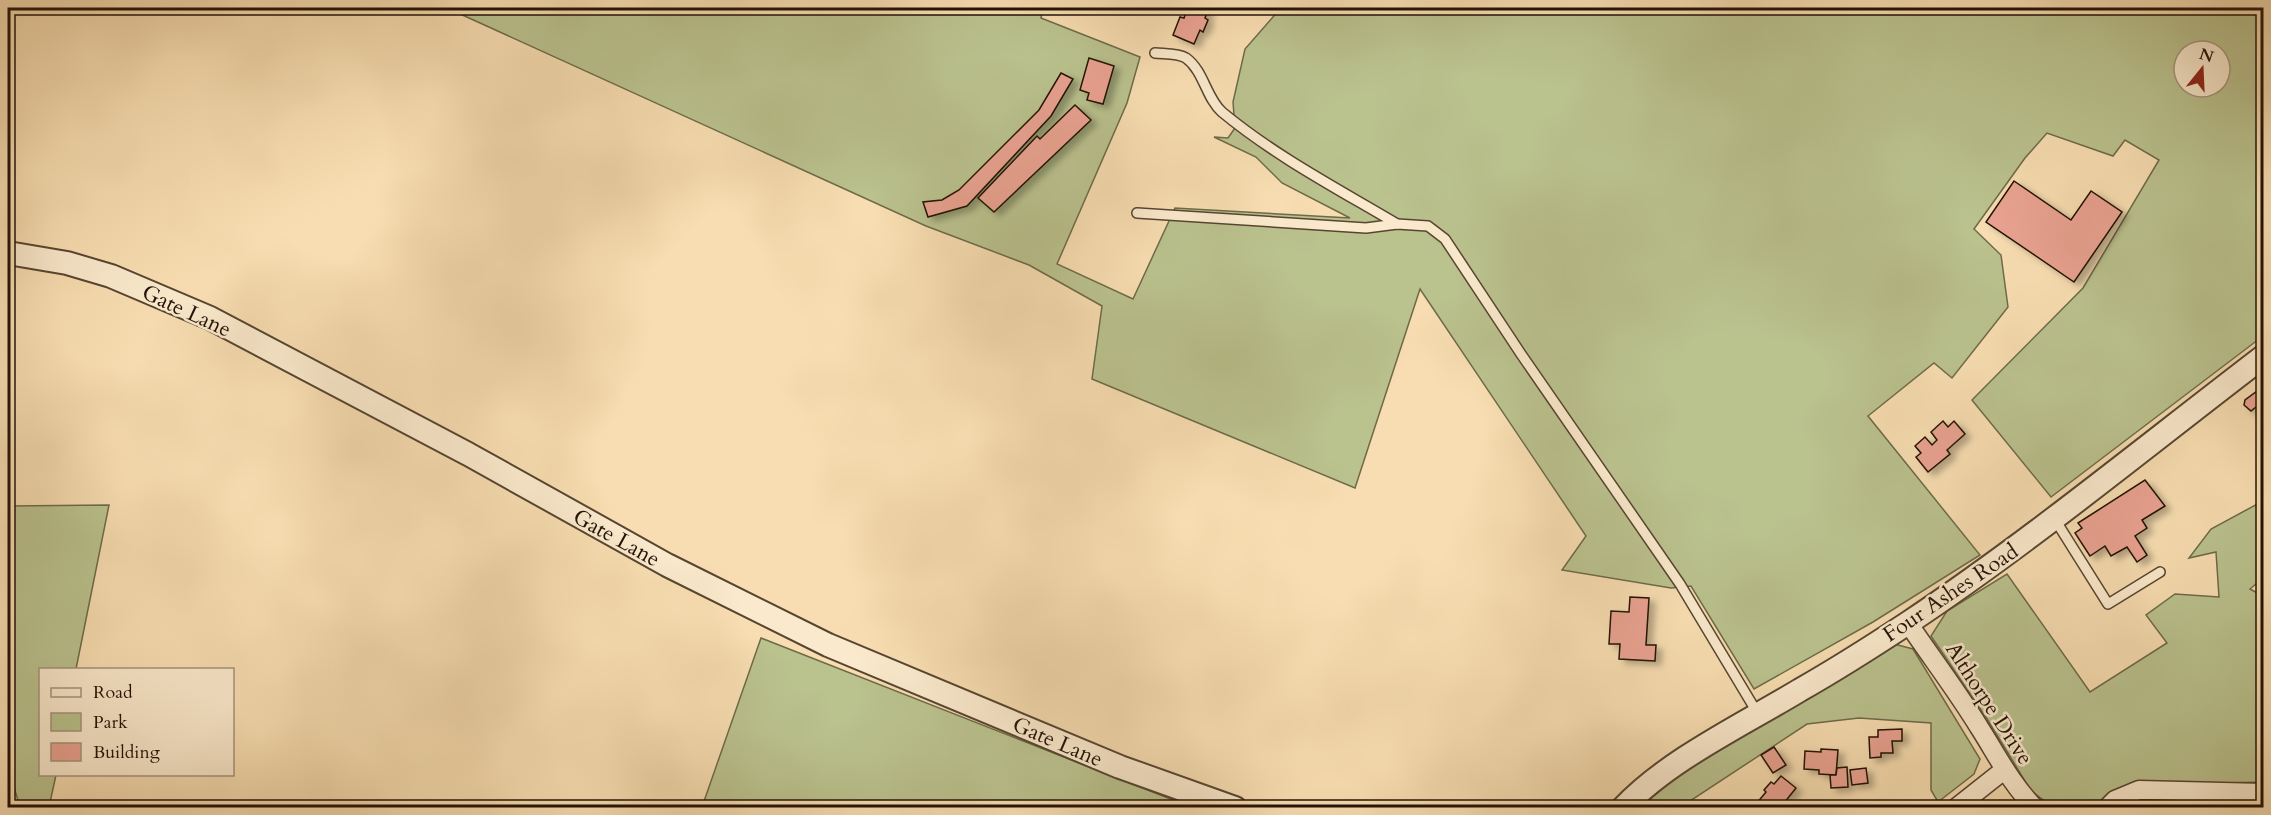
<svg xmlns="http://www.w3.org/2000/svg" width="2271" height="815" font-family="Cardo,serif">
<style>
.green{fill:#bac28e;stroke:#6e6a4a;stroke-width:1.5;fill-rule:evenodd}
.building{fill:#e9a291;stroke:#221206;stroke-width:1.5;filter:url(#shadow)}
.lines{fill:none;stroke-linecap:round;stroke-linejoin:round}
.service-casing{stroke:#574531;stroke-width:12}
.minor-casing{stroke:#574531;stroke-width:21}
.tertiary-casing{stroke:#574531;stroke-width:26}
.service{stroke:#fae9cc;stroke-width:9}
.minor{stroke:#fae9cc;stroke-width:18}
.tertiary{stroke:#fae9cc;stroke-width:22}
.labels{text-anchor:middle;stroke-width:5;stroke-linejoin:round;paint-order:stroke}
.street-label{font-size:22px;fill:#221206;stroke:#fae9cc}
</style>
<defs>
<filter id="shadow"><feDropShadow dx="6" dy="4" stdDeviation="3" flood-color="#0004"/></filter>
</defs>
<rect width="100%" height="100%" fill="#f7ddb1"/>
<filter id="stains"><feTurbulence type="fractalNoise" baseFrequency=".00333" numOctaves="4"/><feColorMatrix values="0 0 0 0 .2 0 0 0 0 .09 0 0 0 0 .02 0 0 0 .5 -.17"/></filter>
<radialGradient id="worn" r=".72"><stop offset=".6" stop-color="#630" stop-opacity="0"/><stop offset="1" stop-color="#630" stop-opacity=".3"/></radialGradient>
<g class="green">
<path d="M447 8H1043L1041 18 1140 57 1127 103 1057 264 1133 299 1175 208 1350 218 1282 183 1256 157 1214 137 1228 138 1235 128 1233 102 1245 49 1280 9V8H2263V336L2051 497 1972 400 2083 288 2159 160 2125 140 2113 156 2047 133 2025 158 1974 229 2001 255 2008 307 1952 378 1934 363 1868 416 1980 555 1873 622 1754 689 1691 586 1671 588 1562 570 1586 536 1420 289 1355 488 1092 379 1102 306 1029 265 926 226ZM2184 51H2220V87H2184Z"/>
<path d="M2263 501V578L2250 589 2263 596V782L2132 785 2113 792 2097 807H2053L2031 791 1989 722 1931 636 1947 611 2007 574 2090 692 2167 643 2146 615 2175 594 2219 597 2216 552 2189 558 2211 529Z"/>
<path d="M109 505 76 669 40 670V774L56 775 49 807H20L8 767V506Z"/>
<path d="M761 638 1191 807H702Z"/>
<path d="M1894 644 1913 649 1980 759 1974 774 1938 802 1931 790V723L1859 718 1807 724 1681 807 1640 808 1677 776 1728 743Z"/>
</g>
<g class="building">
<path d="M1180 8H1209L1205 18 1208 20 1203 32 1200 30 1194 44 1173 35 1180 17 1184 18 1186 12 1179 10Z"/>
<path d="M1089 58 1114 66 1103 104 1087 100 1089 93 1080 90Z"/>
<path d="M1061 73 1073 79 1051 116 967 206 928 217 923 202 942 200 959 190 1039 110Z"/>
<path d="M1075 105 1091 120 994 212 978 198 1037 136 1040 139Z"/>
<path d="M2014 181 2071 220 2091 191 2122 212 2074 282 1986 222Z"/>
<path d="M2264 386V418L2256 407 2251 411 2244 405 2245 400Z"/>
<path d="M1943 421 1948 427 1954 421 1965 434 1947 450 1950 454 1928 472 1916 457 1921 453 1915 446 1925 437 1932 445 1937 440 1931 432Z"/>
<path d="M2145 480 2165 506 2142 520 2147 528 2135 536 2147 555 2137 562 2127 547 2111 556 2105 546 2090 556 2075 533 2082 528 2078 523Z"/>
<path d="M1630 597 1649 598 1646 645H1656L1655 661 1619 659 1620 644H1609L1611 611 1629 612Z"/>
<path d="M1902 729V741H1892L1893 753H1881V757L1870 758 1869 737H1878V730Z"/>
<path d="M1774 747 1786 765 1773 773 1761 755Z"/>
<path d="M1821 749 1838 750 1836 775 1819 774V770L1804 769 1805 751 1821 752Z"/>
<path d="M1847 767 1848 787 1831 788 1830 775H1836L1837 768Z"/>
<path d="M1866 768 1868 783 1852 785 1850 770Z"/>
<path d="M1781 776 1796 788 1780 808H1760L1756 804 1766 792 1764 790 1771 782 1774 784Z"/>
<path d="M1876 801 1891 806 1890 808H1862L1863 803 1874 806Z"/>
</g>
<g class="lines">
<defs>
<g id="service">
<path d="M1155 53C1164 54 1178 53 1186 58 1204 71 1206 98 1222 112 1275 156 1338 189 1397 224"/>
<path d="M1137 213 1366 228 1397 224 1428 226 1445 239 1521 354 1680 584 1758 714"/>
<path d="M2054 518 2108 604 2160 572"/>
</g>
<g id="minor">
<path d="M1908 623C1931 657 1957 691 1979 727 1997 755 2011 784 2035 808"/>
<path d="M1956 808 2004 770"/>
<path d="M2107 808 2115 800 2139 790 2264 793"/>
</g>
<g id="tertiary">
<path d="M8 253 67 263 111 276 210 318 468 454 667 565 828 645 1120 767 1235 808"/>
<path d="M1623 808C1668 760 1744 724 1800 690 1837 669 1873 646 1908 623 2031 541 2146 446 2264 356"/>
</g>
</defs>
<use href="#service" class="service-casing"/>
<use href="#minor" class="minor-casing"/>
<use href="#tertiary" class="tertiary-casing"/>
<use href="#service" class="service"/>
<use href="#minor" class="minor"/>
<use href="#tertiary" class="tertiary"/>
</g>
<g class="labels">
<g class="street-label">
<text transform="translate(187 310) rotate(25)" y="8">Gate Lane</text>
<text transform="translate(617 537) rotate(29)" y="8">Gate Lane</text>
<text transform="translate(1950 592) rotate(-34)" y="8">Four Ashes Road</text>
<text transform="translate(1990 703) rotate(57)" y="8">Althorpe Drive</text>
<text transform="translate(1058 741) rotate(23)" y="8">Gate Lane</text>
</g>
</g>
<rect width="2271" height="815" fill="none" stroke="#f7ddb1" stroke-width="30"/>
<rect x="9" y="9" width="2253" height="797" fill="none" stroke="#221206" stroke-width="3"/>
<rect x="15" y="15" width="2241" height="785" fill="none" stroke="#221206" stroke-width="1.5"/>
<rect x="39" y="668" width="195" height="108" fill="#fae9cc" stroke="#a4937d" stroke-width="1.5"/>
<rect x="51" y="688" width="30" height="9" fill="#fae9cc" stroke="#a4937d" stroke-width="1.5"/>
<text x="93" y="698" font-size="18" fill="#221206">Road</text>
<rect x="51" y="713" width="30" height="18" fill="#bac28e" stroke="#a4937d" stroke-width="1.5"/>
<text x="93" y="728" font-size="18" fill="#221206">Park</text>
<rect x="51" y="743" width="30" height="18" fill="#e9a291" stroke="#a4937d" stroke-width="1.5"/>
<text x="93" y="758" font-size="18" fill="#221206">Building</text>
<g transform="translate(2202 69) rotate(18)"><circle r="28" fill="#fae9cc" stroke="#a4937d" stroke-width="1.5"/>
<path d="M0-4.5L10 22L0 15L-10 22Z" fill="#8f2418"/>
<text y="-9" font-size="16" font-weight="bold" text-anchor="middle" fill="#221206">N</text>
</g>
<rect width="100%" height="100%" filter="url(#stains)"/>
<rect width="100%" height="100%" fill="url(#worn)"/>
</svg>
